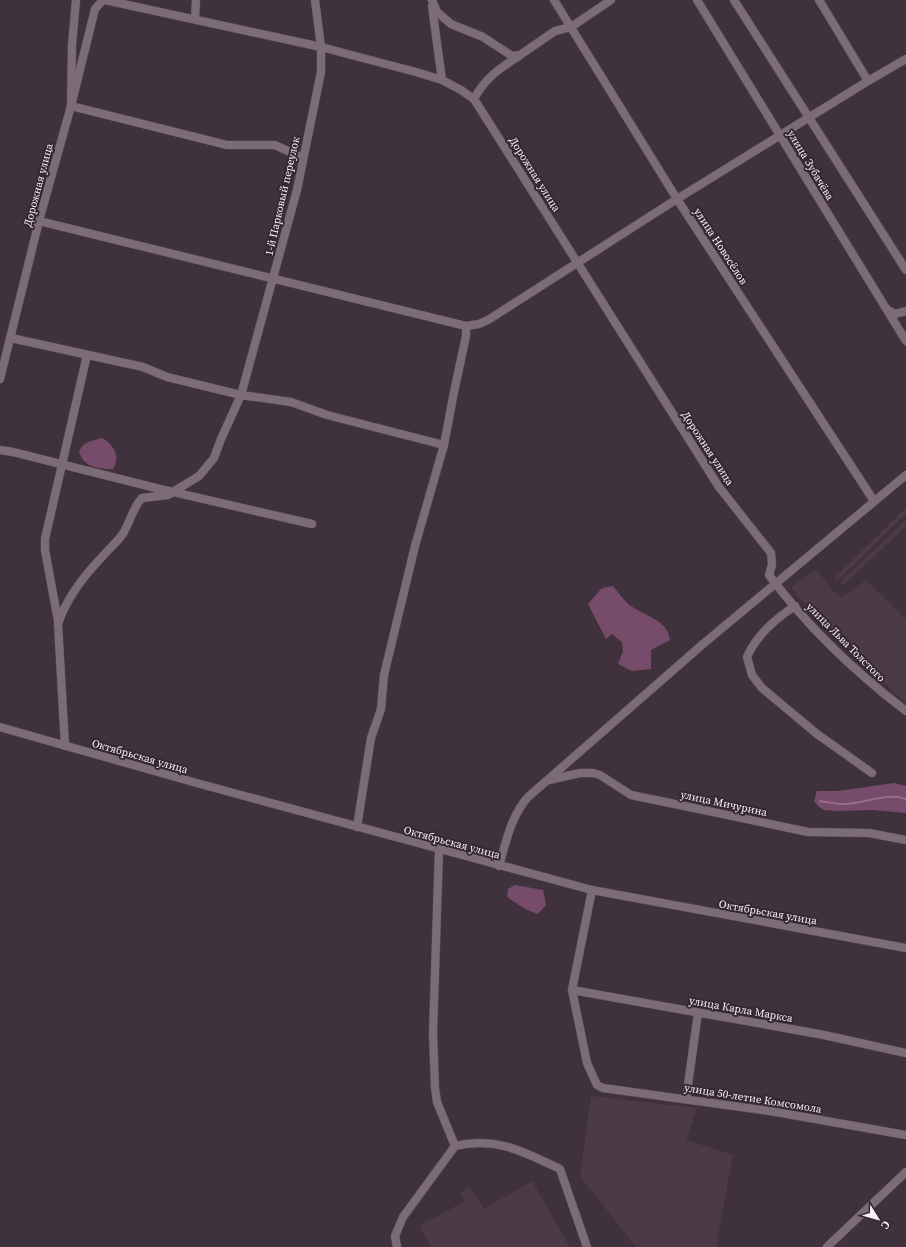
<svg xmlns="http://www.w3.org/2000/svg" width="906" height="1247" font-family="'Source Serif 4',serif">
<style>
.built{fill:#4d3a47}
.green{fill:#764c6a}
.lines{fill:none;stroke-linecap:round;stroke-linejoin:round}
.stream{stroke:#9b6b8f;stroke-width:2}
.minor-casing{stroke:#594e56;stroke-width:9}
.minor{stroke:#7c6c77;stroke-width:8}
.labels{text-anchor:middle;stroke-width:4;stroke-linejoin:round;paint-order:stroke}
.street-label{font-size:11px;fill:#fbf2f8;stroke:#352831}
</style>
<rect width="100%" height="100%" fill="#40323c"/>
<g class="built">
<path d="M906 508V514L837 581 834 578Z"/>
<path d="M906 520V526L844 585 840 582Z"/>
<path d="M816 569 832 590 842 597 866 580 906 619V703L829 631 791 588Z"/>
<path d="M591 1096 697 1108 686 1140 733 1155 716 1247H636L580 1176Z"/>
<path d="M532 1181 570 1247H431L419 1226 465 1201 460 1193 470 1187 484 1209Z"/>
</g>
<g class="green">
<path d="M102 438C114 445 121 457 113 469 97 469 83 467 79 451 84 441 92 441 102 438Z"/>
<path d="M613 586C618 592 622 598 627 603 641 615 668 619 670 640L651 650V669L632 671 618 664 623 651 622 642 612 634 606 639 588 604 602 588Z"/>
<path d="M894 783 906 786V813L873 810 838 811 824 810 819 807 814 801 817 791H838Z"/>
<path d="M515 885 543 890 546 905 538 914 525 909 507 897 508 889Z"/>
</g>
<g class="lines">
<path class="stream" d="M820 801C828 802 836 804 845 804 864 804 886 792 906 799"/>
<defs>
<g id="minor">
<path d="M76 0 72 45 71 106 227 145H275L303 158"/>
<path d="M105 0 321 47 416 72 442 80 461 90 474 99 719 487 771 553 772 565 769 575C807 626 855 672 906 711"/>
<path d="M432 0 437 12 451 24 483 37 512 56 520 55 555 31 571 27 611 0"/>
<path d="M554 0 677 199 874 501"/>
<path d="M697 0 906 341"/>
<path d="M734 0 906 270"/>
<path d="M819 0 868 81"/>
<path d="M432 6 442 80"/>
<path d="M195 19 196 0"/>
<path d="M474 99C485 78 500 68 519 56"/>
<path d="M39 221 466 326 479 324 488 320 677 199 868 81 906 59"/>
<path d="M888 310 895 314 906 311"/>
<path d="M11 338 143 367 167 377 241 395 291 402 327 415 444 445"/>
<path d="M0 379 39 221 71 106 95 9 103 0"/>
<path d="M0 450 13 452 156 488 312 524"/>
<path d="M795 606C775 619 756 636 747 657L752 675 762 688 817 734 872 773"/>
<path d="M58 621 45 550V539L87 355"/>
<path d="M0 727 193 782 592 890 906 948"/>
<path d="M65 746 58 624C66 599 83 577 101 558 108 550 116 543 122 535 130 524 132 508 142 498L168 495 199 476 214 458 221 439 241 395 297 190 321 72V47L315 0"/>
<path d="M549 780 580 773H593L600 775 631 795 670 803 808 832 869 833 906 840"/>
<path d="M357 827 371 738 381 709 384 675 415 546 444 445 454 392 466 336V326"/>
<path d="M439 850 433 1033 435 1088 437 1102 455 1146"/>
<path d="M499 866C506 842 511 816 528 797L703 644 906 475"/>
<path d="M592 890 572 990 587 1063 597 1085 603 1088 770 1111 906 1135"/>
<path d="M572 990 824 1035 906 1053"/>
<path d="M686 1099 698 1013"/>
<path d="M397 1247 395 1236 403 1217 455 1146C496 1136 524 1152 560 1169L587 1247"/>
<path d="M827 1247 906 1172"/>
</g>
</defs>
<use href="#minor" class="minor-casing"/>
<use href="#minor" class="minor"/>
</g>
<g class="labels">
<g class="street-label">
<text transform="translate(811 165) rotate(59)" y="4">улица Зубачёва</text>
<text transform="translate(535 174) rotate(58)" y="4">Дорожная улица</text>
<text transform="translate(38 185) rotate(-75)" y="4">Дорожная улица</text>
<text transform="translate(282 196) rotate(-77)" y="4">1-й Парковый переулок</text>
<text transform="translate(721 246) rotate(57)" y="4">улица Новосёлов</text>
<text transform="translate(708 448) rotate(57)" y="4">Дорожная улица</text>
<text transform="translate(846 642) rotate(45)" y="4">улица Льва Толстого</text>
<text transform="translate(140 756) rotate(16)" y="4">Октябрьская улица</text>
<text transform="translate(724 803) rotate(12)" y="4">улица Мичурина</text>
<text transform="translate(452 842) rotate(15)" y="4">Октябрьская улица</text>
<text transform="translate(768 912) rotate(10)" y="4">Октябрьская улица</text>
<text transform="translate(741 1009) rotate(10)" y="4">улица Карла Маркса</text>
<text transform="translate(753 1098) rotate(9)" y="4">улица 50-летие Комсомола</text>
</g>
</g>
<g transform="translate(878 1219) rotate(127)" stroke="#352831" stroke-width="3" paint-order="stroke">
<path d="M0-3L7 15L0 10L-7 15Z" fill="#fbf2f8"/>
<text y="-6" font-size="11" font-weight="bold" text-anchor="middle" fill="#fbf2f8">С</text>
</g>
</svg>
